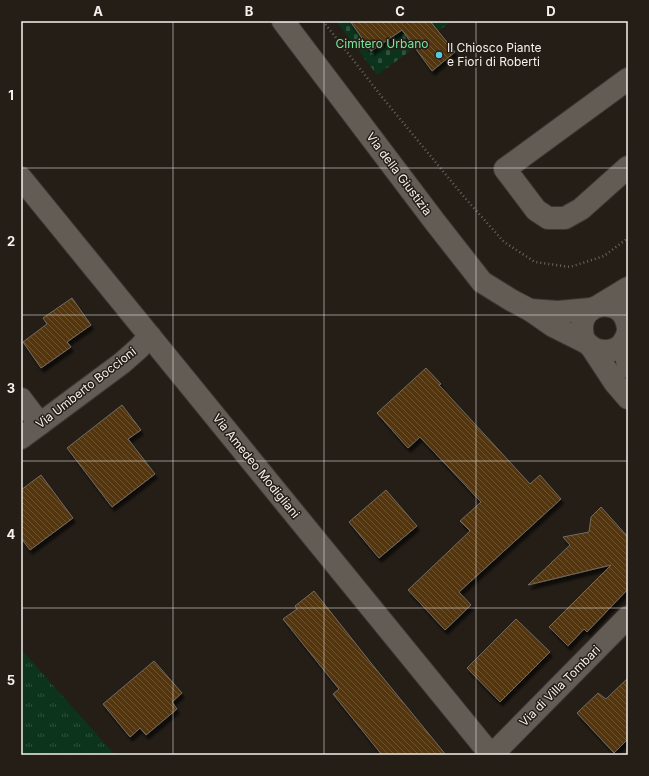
<svg xmlns="http://www.w3.org/2000/svg" width="649" height="776" font-family="Inter,sans-serif">
<style>
.grass{fill:url(#grass-tufts)}
.cemetery{fill:url(#cemetery-stones)}
.building{fill:url(#building-back-hatch);stroke:#726b63;filter:url(#shadow)}
.lines{fill:none;stroke-linecap:round;stroke-linejoin:round}
.minor-casing{stroke:#3c3733;stroke-width:24}
.path{stroke:#6b6660;stroke-width:2.5;stroke-dasharray:1 3;stroke-linecap:butt}
.minor{stroke:#635c54;stroke-width:22}
.grid{fill:none;stroke:#f6f1ed;stroke-width:1;stroke-opacity:0.55}
.poi-dot{fill:#54cadd;stroke:#241e17;stroke-width:1.5}
.labels{text-anchor:middle;stroke-width:3;stroke-linejoin:round;paint-order:stroke}
.park-label{font-size:12px;fill:#7be69e;stroke:#241e17}
.poi-label{font-size:12px;fill:#f6f1ed;stroke:#241e17;text-anchor:start}
.street-label{font-size:12px;fill:#f6f1ed;stroke:#241e17}
.neatline{fill:none;stroke:#f6f1ed;stroke-width:1.5}
.grid-label{font-size:13px;text-anchor:middle;font-weight:bold;fill:#f6f1ed}
</style>
<defs>
<pattern id="grass-tufts" width="24" height="20" patternUnits="userSpaceOnUse"><rect width="24" height="20" fill="#0c331b"/><path d="M3 7l-1-3M5 7V3M7 7l1-3M15 17l-1-3M17 17v-4M19 17l1-3" fill="none" stroke="#30513c"/></pattern>
<pattern id="cemetery-stones" width="16" height="16" patternUnits="userSpaceOnUse"><rect width="16" height="16" fill="#0c331b"/><path d="M2 7V4a2 2 0 0 1 4 0v3zM10 15v-3a2 2 0 0 1 4 0v3z" fill="#30513c"/></pattern>
<pattern id="building-back-hatch" width="6" height="6" patternUnits="userSpaceOnUse"><rect width="6" height="6" fill="#54360e"/><path d="M-1 5l2 2M0 0l6 6M5-1l2 2" fill="none" stroke="#6d5431"/></pattern>
<filter id="shadow"><feDropShadow dx="2.5" dy="4.5" stdDeviation="1" flood-color="#0009"/></filter>
</defs>
<rect width="100%" height="100%" fill="#241e17"/>
<path class="grass" d="M21 649 115 755H21Z"/>
<path class="cemetery" d="M336 21H452L377 75Z"/>
<g class="building">
<path d="M350 21H430L455 52 432 71 402 30 371 51Z"/>
<path d="M72 298 91 325 67 342 71 347 41 368 23 342 47 324 43 318Z"/>
<path d="M426 368 441 384 439 385 530 484 540 475 561 499 459 592 471 605 445 630 408 590 470 531 460 521 481 502 420 437 408 448 377 413Z"/>
<path d="M122 405 141 430 128 439 155 474 112 507 67 448Z"/>
<path d="M41 475 73 518 30 550 21 538V490Z"/>
<path d="M386 490 417 526 379 558 349 522Z"/>
<path d="M601 507 628 537V589L587 632 584 629 568 646 549 627 611 565 528 585 570 545 563 537 589 532 591 517Z"/>
<path d="M314 591 371 663 446 755H382L333 694 339 689 283 619 297 609 295 606Z"/>
<path d="M516 619 550 652 500 702 467 668Z"/>
<path d="M154 661 182 693 172 702 177 709 146 735 140 728 130 737 103 704Z"/>
<path d="M628 678V739L614 753 577 713 598 693 606 699Z"/>
</g>
<g class="lines">
<defs>
<g id="minor">
<path d="M283 21 435 222 482 282 511 300 530 310 553 326 585 342"/>
<path d="M628 79 505 169 536 210 548 218H565L581 209 628 167"/>
<path d="M21 178 491 755"/>
<path d="M600 305 628 288"/>
<path d="M530 310 558 312 591 309"/>
<path d="M628 333C628 330 628 326 627 323 621 297 582 301 582 328 582 334 583 340 588 344 598 354 617 354 625 340 626 338 627 334 628 332"/>
<path d="M624 341 628 367"/>
<path d="M592 348 615 383 628 398"/>
<path d="M21 399 40 424"/>
<path d="M21 438 122 363 139 348 150 336"/>
<path d="M492 755 628 617"/>
</g>
</defs>
<use href="#minor" class="minor-casing"/>
<path class="path" d="M323 21 382 97 465 198 504 242 535 262 570 267 604 256 628 238"/>
<use href="#minor" class="minor"/>
</g>
<path class="grid" d="M173 21V755M324 21V755M476 21V755M21 168H628M21 315H628M21 461H628M21 608H628"/>
<circle class="poi-dot" cx="439" cy="55" r="4"/>
<g class="labels">
<g class="park-label">
<text x="382" y="48">Cimitero Urbano</text>
</g>
<g class="poi-label">
<text x="447" y="52">Il Chiosco Piante<tspan x="447" dy="14">e Fiori di Roberti</tspan></text>
</g>
<g class="street-label">
<text transform="translate(399 174) rotate(53)" y="4">Via della Giustizia</text>
<text transform="translate(86 388) rotate(-38)" y="4">Via Umberto Boccioni</text>
<text transform="translate(256 466) rotate(51)" y="4">Via Amedeo Modigliani</text>
<text transform="translate(560 686) rotate(-45)" y="4">Via di Villa Tombari</text>
</g>
</g>
<rect width="649" height="776" fill="none" stroke="#241e17" stroke-width="44"/>
<rect x="22" y="22" width="605" height="732" class="neatline"/>
<g class="grid-label">
<text x="98" y="16">A</text>
<text x="249" y="16">B</text>
<text x="400" y="16">C</text>
<text x="551" y="16">D</text>
<text x="11" y="100">1</text>
<text x="11" y="246">2</text>
<text x="11" y="393">3</text>
<text x="11" y="539">4</text>
<text x="11" y="685">5</text>
</g>
</svg>
